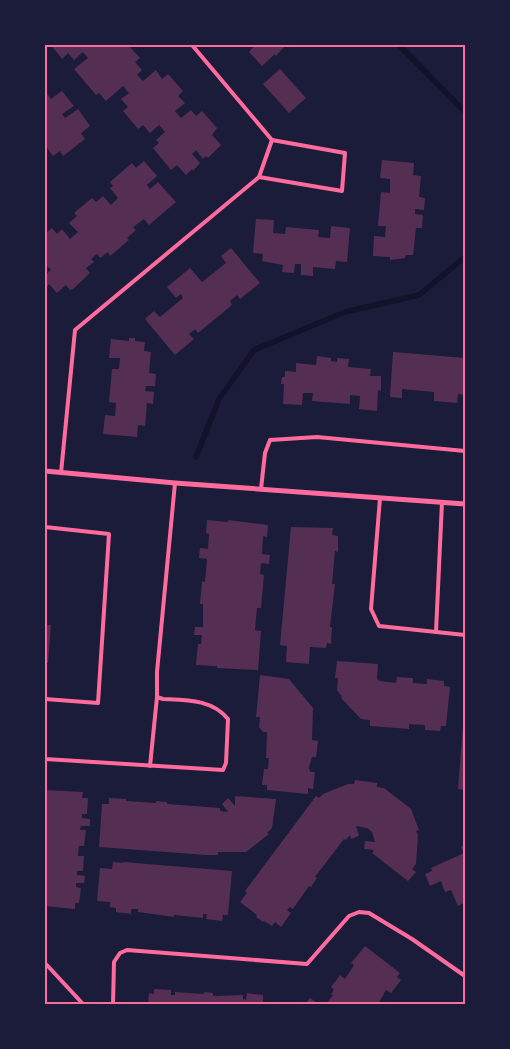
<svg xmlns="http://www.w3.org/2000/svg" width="510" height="1049" font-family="Arial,sans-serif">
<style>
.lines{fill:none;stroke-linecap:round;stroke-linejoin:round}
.stream{stroke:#12122b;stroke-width:5.5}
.building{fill:#542f53}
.service{stroke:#ff6b9d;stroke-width:4}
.minor{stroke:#ff6b9d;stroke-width:5}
.neatline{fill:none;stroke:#ff6b9d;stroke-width:2}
</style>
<rect width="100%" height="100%" fill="#1b1b3a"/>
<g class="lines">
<g class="stream">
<path d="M399 45 465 112"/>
<path d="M196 457 219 399 254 350 345 312 419 295 465 257"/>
</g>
</g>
<g class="building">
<path d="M51 45H128L140 58 135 62 142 70 137 75 143 81 156 70 162 79 168 74 183 91 178 96 185 103 175 111 181 118 191 110 196 116 202 111 217 128 212 135 221 145 208 158 206 156 203 159 196 150 192 154 200 163 193 171 192 169 186 175 177 165 171 170 153 148 159 143 156 140 165 132 159 125 150 133 143 125 138 129 123 111 128 107 121 99 129 93 123 86 106 101 99 93 96 95 74 69 88 58 83 52 74 60 68 53 62 59Z"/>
<path d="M255 45H286L276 56 275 54 262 66 249 52Z"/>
<path d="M280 69 306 98 289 113 263 84Z"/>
<path d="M45 91 51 99 62 91 74 106 62 114 65 118 78 109 90 126 81 133 85 139 63 156 60 151 53 156 45 145Z"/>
<path d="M382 160 414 163 413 175 421 176 419 197 425 198 424 210 415 209V214L423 215 422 228H416L413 255H406L405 258 390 260V257L373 256 374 236 385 237 386 226H378L381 192 390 193V179L380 178Z"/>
<path d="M144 161 157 176 147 185 150 189 158 182 176 202 149 225 144 219 133 227 136 230 127 238 129 240 110 256 108 252 100 258 97 254 91 259 94 262 86 268 90 273 73 289 70 290 66 285 57 293 49 284 47 287 45 285V275L51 270 48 267 45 269V234L52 228 57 234 62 229 70 239 78 232 69 223 77 216 74 213 92 198 96 202 103 196 111 205 118 198 110 188 113 186 110 182 132 163 136 168Z"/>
<path d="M256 219 274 220 273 233 285 234 286 227 319 230 318 237 330 238 331 226 350 228 347 262 336 261 335 269 313 267V276L301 275V264H295L294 273 282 272 283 265 262 261 263 254 253 253Z"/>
<path d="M231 248 260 283 240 299 237 295 230 301 232 305 198 333 195 329 189 334 194 339 175 355 145 319 154 311 160 317 183 298 181 294 176 298 167 287 190 268 202 282 226 263 221 256Z"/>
<path d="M129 338H135V341L145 342 144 351 151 352 149 373 156 374 155 386H146L145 391 154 392 153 404 147 403 145 426 138 425 137 437 103 434 105 415 115 416 116 403 109 402 112 369H119L120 358H109L111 339 129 341Z"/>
<path d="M393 352 465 358V395L458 394 457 403 434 401V392L402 389V398L390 397Z"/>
<path d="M317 356 331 358V361L337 362V358L349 359 348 367 371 369 370 376H381V391L378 390 377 411 359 409 360 396 350 395V404L312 401 313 393H303L302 405 283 404 284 384H281L282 377H285V371L296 372V363L316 365Z"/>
<path d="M207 520 228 522V520L268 525 267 537 263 536 262 554 270 555 269 564 261 563 260 574 264 575 261 608H257L255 630 261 631 258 670 217 668V666L196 665 198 644H201L202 635H194L195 627H203V604H200L202 581 205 582 207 559 199 558 200 548 208 549 209 534 206 533Z"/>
<path d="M291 527 333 528 332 535 338 536V552L335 551 332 584H335L330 627H332L331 644 327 643 326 648 310 647 309 664 286 662 287 646 280 645Z"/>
<path d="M45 625H51L48 663H45Z"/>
<path d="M337 661 378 664 377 679 380 681 396 683 397 677 413 678V683L427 684V679L444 681V686L450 687 446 726H441L440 731 425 730V725L409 724V729L370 726V720L361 719 341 698 342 697 337 690 338 678H335Z"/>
<path d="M260 675 289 679 313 708 312 740 318 741 316 757H312L309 767 310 772H315L313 789 308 788V794L267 790V785H262L264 769H268L269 758H266L267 732H263L259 727 260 717H256Z"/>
<path d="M464 712H465V790L458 789Z"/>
<path d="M355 780 377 783V787L384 788 411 809 419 830 416 831 418 835 416 864 412 869 416 872 408 881 372 853 374 850 364 849 365 841 375 842 372 832 367 828 356 826 359 836 351 839 350 835 346 840 344 839 315 877 317 878 311 887 309 886 293 909 290 907 287 910 291 913 281 927 275 922 272 926 264 921 263 922 256 917 257 915 240 902 247 893 245 891 316 796 319 798 323 794 348 784H354Z"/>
<path d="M45 790 83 792 82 798H88L87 814H82V818L90 819V826H81L80 830H86L84 846H79L78 856H84L83 871H77V875L85 876 84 883H76V887L81 888 79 903H75V909L45 906Z"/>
<path d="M235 796 276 799 272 828 267 833 269 834 246 852H218V855H206L99 847 102 804H109V798L126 799V801L156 803V801L167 802V804L220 808V811L228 812 222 804 228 798 235 806Z"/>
<path d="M465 845V902L458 906 451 890 445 892 441 881 430 886 425 874 432 871 431 868 464 853 461 847Z"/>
<path d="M113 862 123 863V862L232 871 228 915H223L222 921 206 919 207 914H203V918L174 915V917L138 912V909H131V914L116 912V908L110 907V902L97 901 100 868 112 869Z"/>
<path d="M365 946 400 973 397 977 401 980 391 993 386 990 378 1004H326L333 995 331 994 334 990 331 987 340 975 345 979 354 965 351 963Z"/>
<path d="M154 989 171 990V995H175V992L204 994V992L213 993V996L243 995V999L246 1000 247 993 263 995V1002L273 1003V1004H148L149 993 154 994Z"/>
<path d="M310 998 319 1004H305Z"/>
</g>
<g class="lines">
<g class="service">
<path d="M259 177 272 140"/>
<path d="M61 473 75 330 259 177 342 191 345 153 272 140 192 45"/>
<path d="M261 489 265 453 270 440 317 437 465 451"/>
<path d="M380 498 371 609 379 626 465 635"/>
<path d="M45 527 109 534 98 703 45 699"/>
<path d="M436 632 442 502"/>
<path d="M45 759 223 770 226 763 228 719C212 699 186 700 163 699L157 697V672L175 483"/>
<path d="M150 766 157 697"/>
<path d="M45 963 83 1004"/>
<path d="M113 1004 114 962 120 953 127 950 307 964 349 916 359 912 369 913 412 939 465 976"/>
</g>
<path class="minor" d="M45 471 175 483 465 504"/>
</g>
<rect width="510" height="1049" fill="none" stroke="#1b1b3a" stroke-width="92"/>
<rect x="46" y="46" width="418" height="957" class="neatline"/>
</svg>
